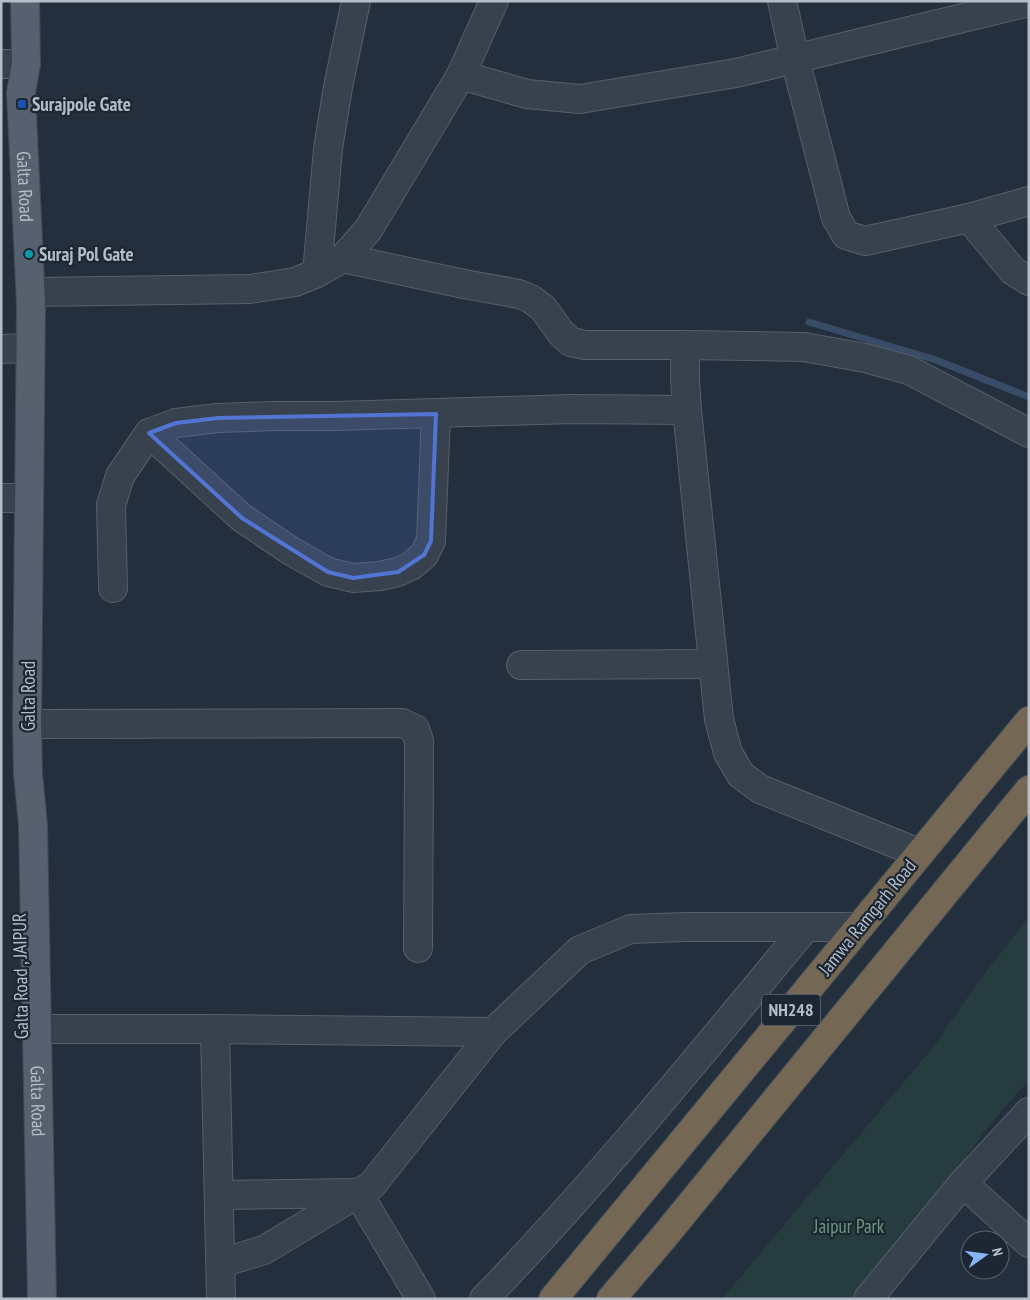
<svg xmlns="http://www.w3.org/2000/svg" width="1030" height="1300" font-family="'PT Sans Narrow',sans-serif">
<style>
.green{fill:#263c3f}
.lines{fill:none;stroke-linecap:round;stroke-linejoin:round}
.stream{stroke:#394c67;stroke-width:7}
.minor-casing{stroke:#565f6c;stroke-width:30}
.major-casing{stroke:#414a57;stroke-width:30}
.highway-casing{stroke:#434c59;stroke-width:30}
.minor{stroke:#38414e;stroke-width:28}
.major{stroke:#56606e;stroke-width:28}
.highway{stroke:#746855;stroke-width:28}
.marked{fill:#5274d3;fill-opacity:0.2;stroke:#5274d3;stroke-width:4;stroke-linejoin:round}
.transit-dot{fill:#1a4fb4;stroke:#1d2633;stroke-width:2}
.culture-dot{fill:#0f9aa8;stroke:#1d2633;stroke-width:2}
.labels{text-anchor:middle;stroke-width:4.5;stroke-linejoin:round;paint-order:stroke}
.shield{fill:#1d2633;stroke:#878f9c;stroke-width:1}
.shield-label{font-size:18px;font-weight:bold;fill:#b4bcc9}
.poi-label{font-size:19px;font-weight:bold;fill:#b4bcc9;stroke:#1d2633;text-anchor:start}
.street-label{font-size:19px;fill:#b4bcc9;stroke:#1d2633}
.park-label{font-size:19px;fill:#6b9a76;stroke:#1d2633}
</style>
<rect width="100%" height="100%" fill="#242f3e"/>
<path class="green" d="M1029 917V1080L993 1121 889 1258 850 1299H722L935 1045 976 985Z"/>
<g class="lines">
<path class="stream" d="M809 322 936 360 1029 397"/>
<defs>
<g id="minor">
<path d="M782 1 795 59 836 218 846 235 865 241 969 218 1029 201"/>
<path d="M1 64H26"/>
<path d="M461 75 527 94 580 99 736 73 1029 2"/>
<path d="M969 218 1013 271 1029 281"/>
<path d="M343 258 464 284 519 294 531 299 543 308 561 333 571 342 585 345H685L804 347 865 358 909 370 1029 433"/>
<path d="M317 273 328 149 338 87 356 1"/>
<path d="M31 292 250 289 295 282 317 273 343 258 368 230 461 75 494 1"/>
<path d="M685 345V379L687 410 719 719 728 753 741 775 760 789 919 853"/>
<path d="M1 349 30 348"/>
<path d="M149 433 242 518 291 551 328 572 353 578 380 576 398 572 411 566 424 555 431 541 436 414"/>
<path d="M1 498H29"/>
<path d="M113 588 111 505 120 476 149 433 176 423 218 418 273 416H336L572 409 687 410"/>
<path d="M521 665 713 664"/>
<path d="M27 724 402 723 415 729 419 741V763L418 948"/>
<path d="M37 1029H215"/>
<path d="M493 1032 580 950 631 929 686 927H858"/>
<path d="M963 1183 1029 1243"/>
<path d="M219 1195 358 1193 421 1299"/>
<path d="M221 1263 264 1250 372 1185 493 1032 215 1029 221 1299"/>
<path d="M484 1299C598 1181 701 1054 806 927"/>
<path d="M868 1299 963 1183 1029 1112"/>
</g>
<g id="major">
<path id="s1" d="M25 1 26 64 21 93 31 304 27 724 28 774 33 825 42 1299"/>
</g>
<g id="highway">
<path d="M553 1299 1029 721"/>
<path d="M611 1299 663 1238 1029 790"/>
</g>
</defs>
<use href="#minor" class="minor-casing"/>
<use href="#major" class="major-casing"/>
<use href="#highway" class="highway-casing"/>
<use href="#minor" class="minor"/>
<use href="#major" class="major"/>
<use href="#highway" class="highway"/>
</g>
<path class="marked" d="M436 414 431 541 424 555 398 572 353 578 328 572 242 518 149 433 176 423 218 418Z"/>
<rect class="transit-dot" x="17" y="99" width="10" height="10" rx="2.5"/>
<circle class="culture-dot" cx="29" cy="254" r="5"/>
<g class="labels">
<rect class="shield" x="762" y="994.5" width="58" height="31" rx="4"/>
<g class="shield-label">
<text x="791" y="1016">NH248</text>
</g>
<g class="poi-label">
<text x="32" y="111">Surajpole Gate</text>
<text x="39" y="261">Suraj Pol Gate</text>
</g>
<g class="street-label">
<text dy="7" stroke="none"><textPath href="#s1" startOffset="186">Galta Road</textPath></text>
<text transform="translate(28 696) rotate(-90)" y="7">Galta Road</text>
<text transform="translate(867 917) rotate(-51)" y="7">Jamwa Ramgarh Road</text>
<text transform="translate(20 976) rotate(-91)" y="7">Galta Road , JAIPUR</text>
<text dy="7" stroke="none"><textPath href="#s1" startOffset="1101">Galta Road</textPath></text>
</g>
<g class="park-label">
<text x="849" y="1233">Jaipur Park</text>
</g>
</g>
<rect width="1030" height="1300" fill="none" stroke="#b4bcc9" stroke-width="5"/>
<g transform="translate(985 1255) rotate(76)"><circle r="24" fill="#1d2633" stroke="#59626f"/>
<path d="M0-4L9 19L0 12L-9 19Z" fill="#8ab4f8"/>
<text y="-8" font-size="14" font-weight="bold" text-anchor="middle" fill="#b4bcc9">N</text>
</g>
</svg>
